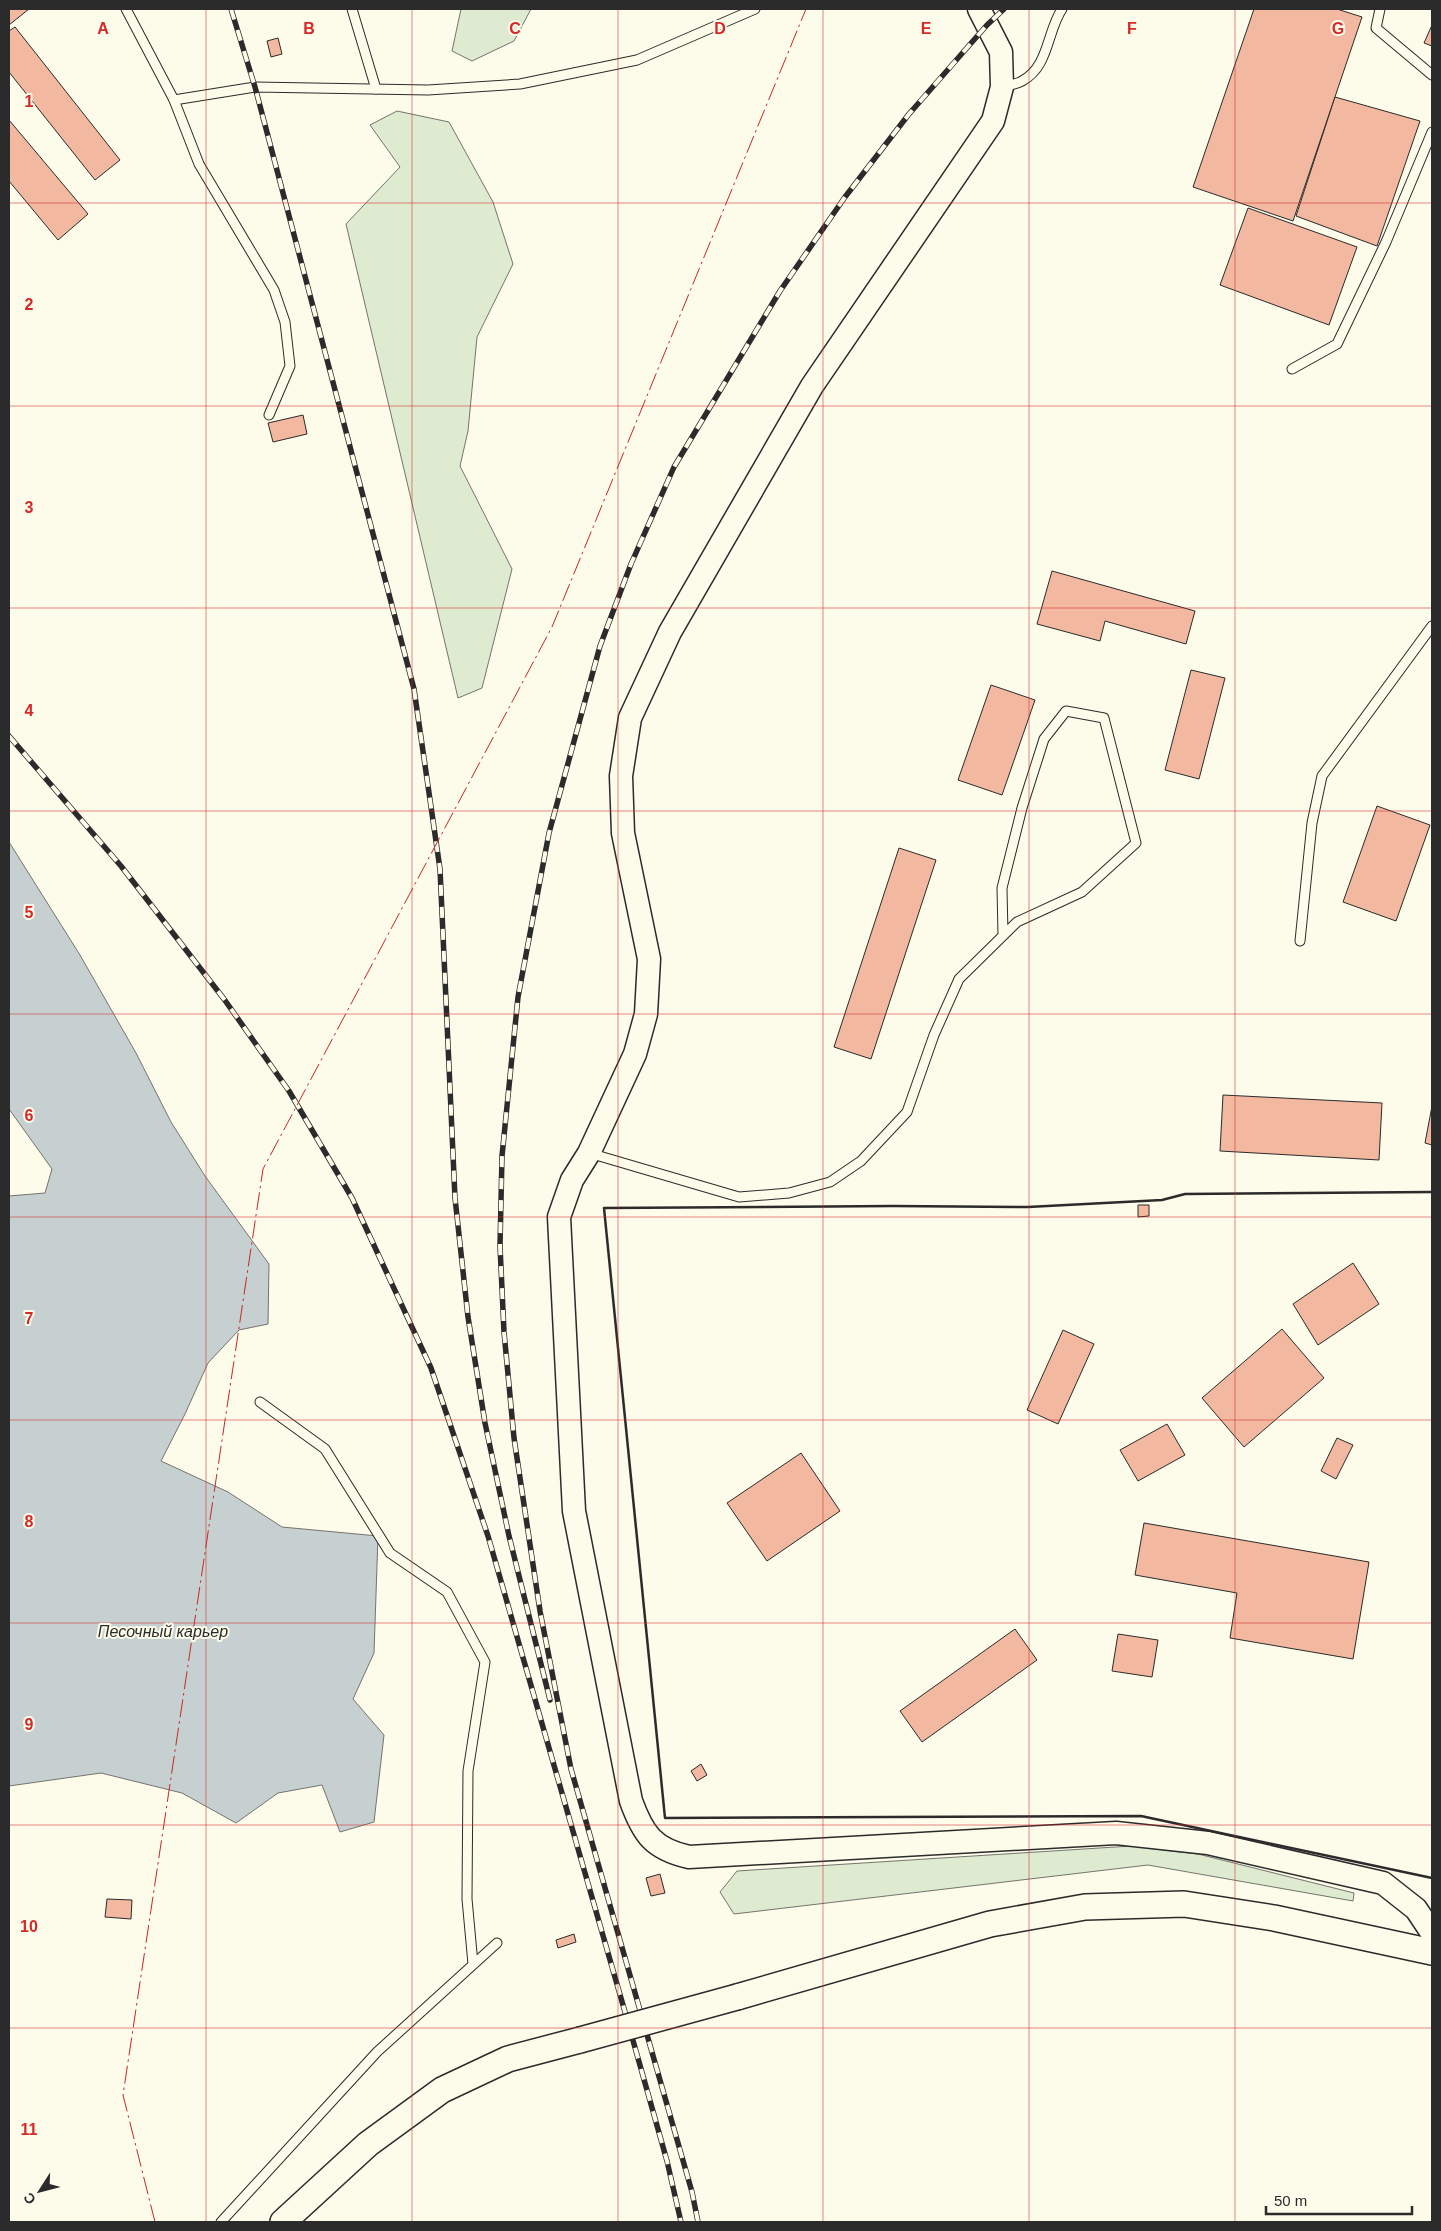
<svg xmlns="http://www.w3.org/2000/svg" width="1441" height="2231" font-family="Arial,sans-serif">
<style>
.green{fill:#deebd1;stroke:#74746e}
.water{fill:#c7d0d0;stroke:#74746e}
.building{fill:#f2b8a0;stroke:#2b2b2b}
.lines{fill:none;stroke-linecap:round;stroke-linejoin:round}
.service-casing{stroke:#2b2b2b;stroke-width:11}
.tertiary-casing{stroke:#2b2b2b;stroke-width:25}
.secondary-casing{stroke:#2b2b2b;stroke-width:28}
.service{stroke:#fdfbea;stroke-width:9}
.tertiary{stroke:#fdfbea;stroke-width:22}
.secondary{stroke:#fdfbea;stroke-width:25}
.rail-casing{stroke:#2b2b2b;stroke-width:5.5}
.rail{stroke:#fdfbea;stroke-width:4;stroke-dasharray:11;stroke-linecap:butt}
.secondary-bridge-casing{stroke:#2b2b2b;stroke-width:28;stroke-linecap:butt}
.secondary-bridge{stroke:#fdfbea;stroke-width:25}
.wall{stroke:#2b2b2b;stroke-width:2.5}
.power{stroke:#c62828;stroke-width:1;stroke-dasharray:18 4 2.5 4;stroke-linecap:butt}
.grid{fill:none;stroke:#d62828;stroke-width:1;stroke-opacity:0.55}
.labels{text-anchor:middle;stroke-width:4;stroke-linejoin:round;paint-order:stroke}
.water-label{font-size:16px;font-style:italic;fill:#2b2b2b;stroke:#fdfbea}
.grid-label{font-size:16px;text-anchor:middle;font-weight:bold;fill:#d62828;stroke:#fdfbea;stroke-width:4;stroke-linejoin:round;paint-order:stroke}
</style>
<rect width="100%" height="100%" fill="#fdfbea"/>
<g class="green">
<path d="M461 9H531L514 41 472 61 452 51Z"/>
<path d="M397 111 449 122 493 202 513 264 477 337 468 431 460 466 512 569 482 688 458 698 346 224 400 167 370 125Z"/>
<path d="M1131 1846 1198 1854 1354 1893 1353 1901 1148 1865 734 1914 720 1892 737 1871Z"/>
</g>
<path class="water" d="M9 842 80 955 136 1053 171 1122 205 1176 269 1264 268 1324 239 1330 208 1363 185 1414 161 1461 228 1492 282 1527 378 1536 374 1653 353 1699 384 1735 374 1822 340 1832 322 1785 278 1793 236 1823 182 1793 101 1773 9 1786V1196L45 1193 52 1169 9 1109Z"/>
<g class="building">
<path d="M9 9H29L9 25Z"/>
<path d="M1254 9H1337L1362 17 1293 221 1193 187Z"/>
<path d="M1432 25V46L1424 43Z"/>
<path d="M15 27 120 160 95 180 9 72V31Z"/>
<path d="M278 38 282 54 271 57 267 41Z"/>
<path d="M1335 97 1420 121 1377 246 1296 216Z"/>
<path d="M9 120 88 214 58 240 9 181Z"/>
<path d="M1248 208 1357 247 1329 325 1220 285Z"/>
<path d="M303 415 307 434 273 442 268 423Z"/>
<path d="M1052 571 1195 611 1186 644 1105 621 1100 641 1037 624Z"/>
<path d="M1191 670 1225 678 1199 779 1165 770Z"/>
<path d="M991 685 1035 700 1002 795 958 780Z"/>
<path d="M1377 806 1430 825 1396 921 1343 902Z"/>
<path d="M899 848 936 860 871 1059 834 1047Z"/>
<path d="M1223 1095 1382 1103 1379 1160 1220 1151Z"/>
<path d="M1432 1106V1145L1425 1143Z"/>
<path d="M1138 1205H1149V1216L1138 1217Z"/>
<path d="M1353 1263 1379 1304 1318 1345 1293 1304Z"/>
<path d="M1282 1329 1324 1378 1244 1447 1202 1398Z"/>
<path d="M1063 1330 1094 1344 1058 1424 1027 1410Z"/>
<path d="M1167 1424 1185 1455 1138 1481 1120 1450Z"/>
<path d="M1337 1438 1353 1445 1336 1479 1321 1471Z"/>
<path d="M801 1453 840 1511 767 1561 727 1503Z"/>
<path d="M1144 1523 1369 1562 1353 1659 1230 1638 1237 1593 1135 1575Z"/>
<path d="M1015 1629 1037 1660 922 1742 900 1711Z"/>
<path d="M1118 1634 1158 1640 1152 1677 1112 1671Z"/>
<path d="M701 1764 707 1775 697 1781 691 1771Z"/>
<path d="M660 1874 665 1893 651 1896 646 1878Z"/>
<path d="M107 1899 132 1900 131 1919 105 1917Z"/>
<path d="M574 1934 576 1942 558 1948 556 1940Z"/>
</g>
<g class="lines">
<defs>
<g id="service">
<path d="M126 9 174 100 199 164 274 290 285 322 290 366 269 415"/>
<path d="M352 9 376 89"/>
<path d="M1380 9 1376 28 1432 75"/>
<path d="M1003 87C1009 85 1017 84 1022 81 1049 67 1047 31 1062 9"/>
<path d="M174 100 255 87 428 90 520 84 637 60 755 9"/>
<path d="M1292 369 1337 344 1386 242 1432 132"/>
<path d="M1300 941 1312 823 1322 776 1432 626"/>
<path d="M589 1153 739 1197 789 1193 830 1182 861 1161 907 1112 934 1035 959 979 1017 922 1082 892 1136 843 1104 718 1066 711 1044 739 1022 808 1002 888 1003 935"/>
<path d="M260 1402 325 1449 390 1553 447 1592 485 1662 468 1771 467 1899 473 1964"/>
<path d="M221 2222 377 2052 497 1943"/>
</g>
<path id="tertiary" d="M979 9 1001 52 1002 87 993 121 812 386 670 632 630 718 621 776 623 833 649 959 646 1014 635 1054 589 1153 572 1180 559 1217 574 1511 631 1801C643 1834 653 1849 689 1857L1116 1833 1208 1843 1383 1883 1416 1909 1432 1933"/>
<g id="secondary">
<path d="M737 1997 990 1924 1085 1907 1184 1904 1274 1918 1432 1952"/>
<path d="M283 2222 368 2144 442 2090 508 2059 580 2040"/>
</g>
</defs>
<use href="#service" class="service-casing"/>
<use href="#tertiary" class="tertiary-casing"/>
<use href="#secondary" class="secondary-casing"/>
<use href="#service" class="service"/>
<use href="#tertiary" class="tertiary"/>
<use href="#secondary" class="secondary"/>
<defs>
<g id="rail">
<path d="M231 9 255 87 414 689 440 869 455 1198 468 1317 485 1423 509 1536 550 1700"/>
<path d="M9 736 121 866 224 999 289 1091 352 1198 431 1368 488 1536 623 2005 667 2161 681 2222"/>
<path d="M698 2222 692 2192 571 1769 540 1611 514 1438 504 1332 500 1246 502 1156 518 997 549 833 600 646 631 564 674 467 780 291 845 197 909 114 987 25 1004 9"/>
</g>
</defs>
<use href="#rail" class="rail-casing"/>
<use href="#rail" class="rail"/>
<defs>
<path id="secondary-bridge" d="M580 2040 737 1997"/>
</defs>
<use href="#secondary-bridge" class="secondary-bridge-casing"/>
<use href="#secondary-bridge" class="secondary-bridge"/>
<path class="wall" d="M1432 1192 1185 1194 1162 1200 1028 1207 893 1206 604 1208 665 1818 1141 1816 1432 1878"/>
<path class="power" d="M155 2222 123 2095 263 1169 552 627 806 9"/>
</g>
<path class="grid" d="M206 9V2222M412 9V2222M618 9V2222M823 9V2222M1029 9V2222M1235 9V2222M9 203H1432M9 406H1432M9 608H1432M9 811H1432M9 1014H1432M9 1217H1432M9 1420H1432M9 1623H1432M9 1825H1432M9 2028H1432"/>
<g class="labels">
<g class="water-label">
<text x="163" y="1637">Песочный карьер</text>
</g>
</g>
<g class="grid-label">
<text x="103" y="34">A</text>
<text x="309" y="34">B</text>
<text x="515" y="34">C</text>
<text x="720" y="34">D</text>
<text x="926" y="34">E</text>
<text x="1132" y="34">F</text>
<text x="1338" y="34">G</text>
<text x="29" y="107">1</text>
<text x="29" y="310">2</text>
<text x="29" y="513">3</text>
<text x="29" y="716">4</text>
<text x="29" y="918">5</text>
<text x="29" y="1121">6</text>
<text x="29" y="1324">7</text>
<text x="29" y="1527">8</text>
<text x="29" y="1730">9</text>
<text x="29" y="1932">10</text>
<text x="29" y="2135">11</text>
</g>
<rect width="1441" height="2231" fill="none" stroke="#2b2b2b" stroke-width="20"/>
<g transform="translate(40 2191) rotate(234)" stroke="#fdfbea" stroke-width="4" paint-order="stroke">
<path d="M0-4L9 19L0 12L-9 19Z" fill="#2b2b2b"/>
<text y="-8" font-size="14" font-weight="bold" text-anchor="middle" fill="#2b2b2b">С</text>
</g>
<path d="M1266 2206v8h146v-8" fill="none" stroke="#2b2b2b" stroke-width="2.5"/>
<text x="1274" y="2206" font-size="15" fill="#2b2b2b" stroke="#fdfbea" stroke-width="4" paint-order="stroke">50 m</text>
</svg>
